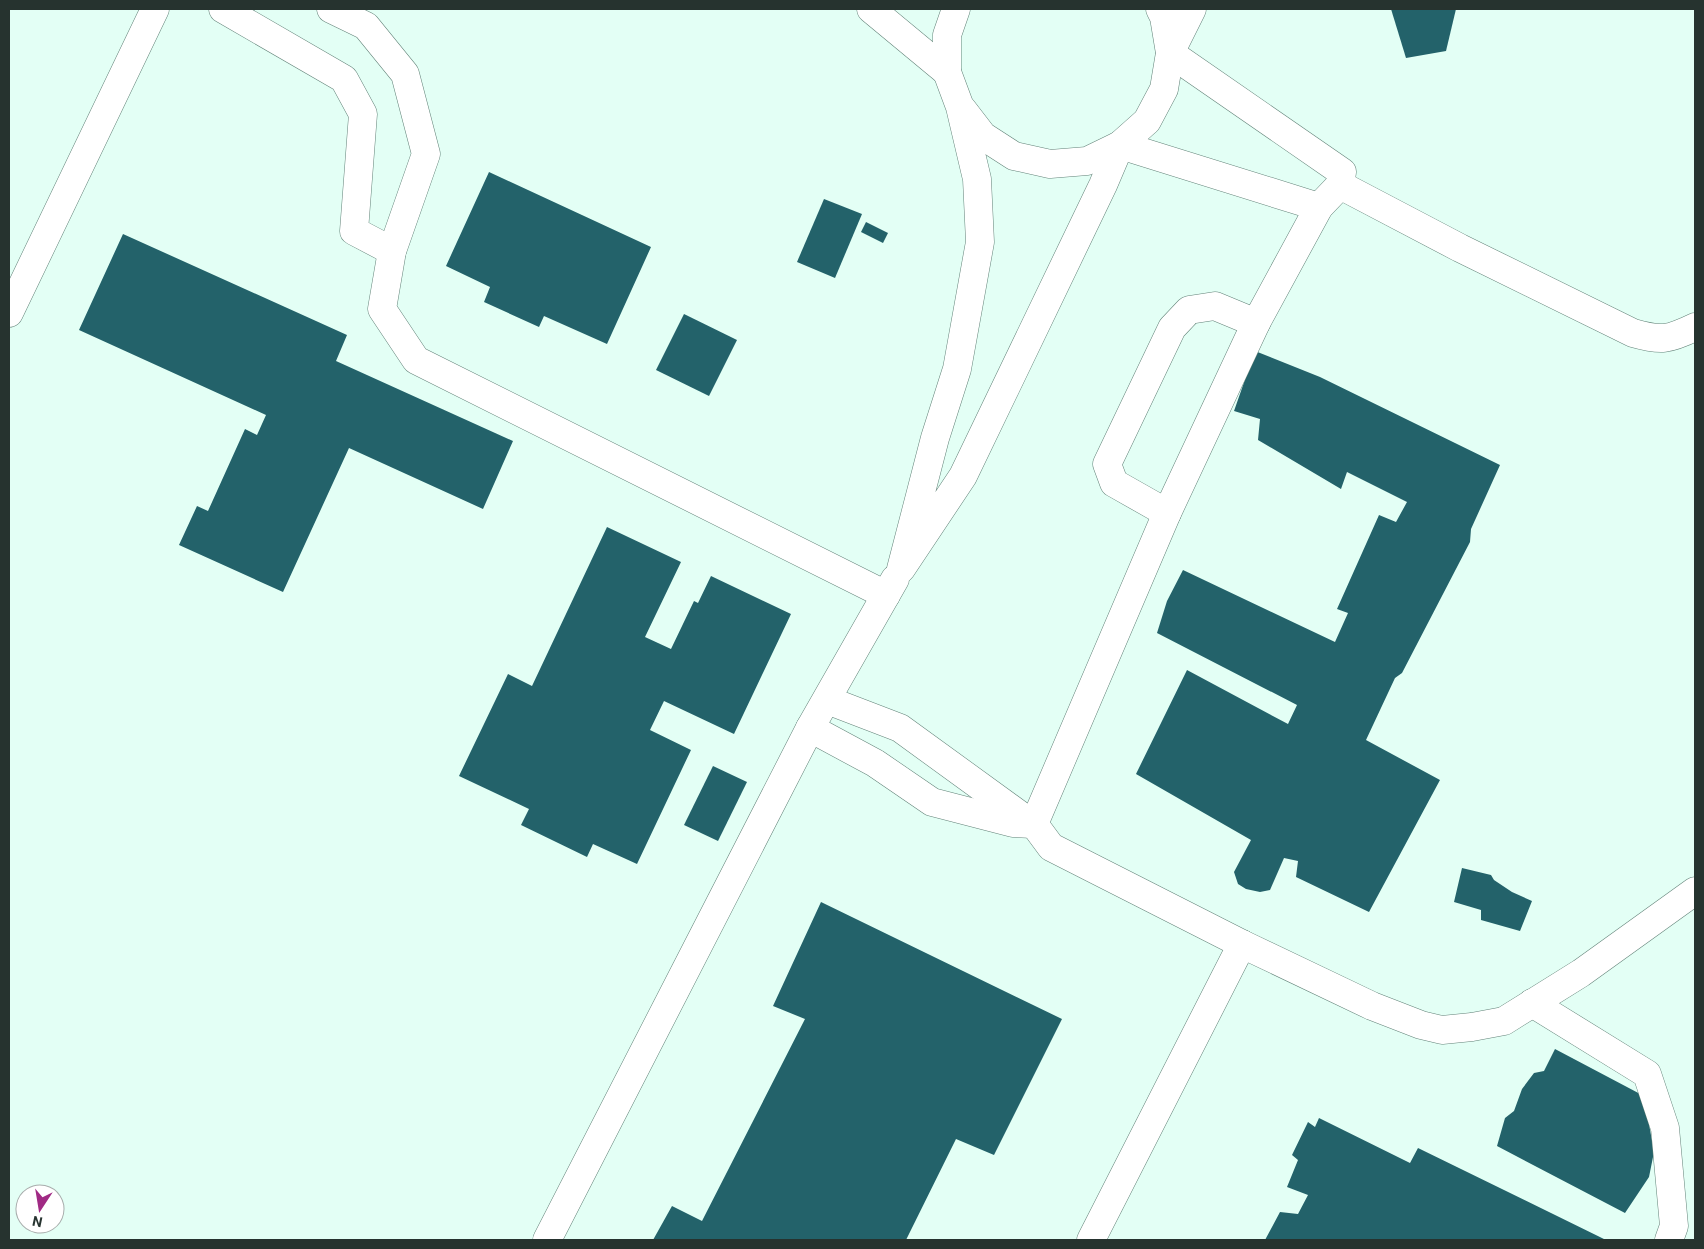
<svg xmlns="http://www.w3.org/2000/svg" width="1704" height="1249" font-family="Roboto,sans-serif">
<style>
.building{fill:#23626a}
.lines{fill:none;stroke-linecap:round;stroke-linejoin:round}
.minor-casing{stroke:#638379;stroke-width:29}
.minor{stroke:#fff;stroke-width:28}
</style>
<rect width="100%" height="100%" fill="#e3fff5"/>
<g class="building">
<path d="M1391 9H1456L1446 51 1406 58Z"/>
<path d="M489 172 651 247 607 344 544 316 539 327 484 302 490 287 446 266Z"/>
<path d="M824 199 862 214 835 278 797 262Z"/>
<path d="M866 222 888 233 883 243 861 232Z"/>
<path d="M123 234 347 335 336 361 513 441 483 509 349 448 283 592 179 545 197 506 208 511 245 429 257 435 266 415 79 330Z"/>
<path d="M684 314 737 340 709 396 656 370Z"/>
<path d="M1255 351 1320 377 1500 465 1471 529 1470 542 1402 673 1395 678 1366 740 1440 780 1369 912 1296 877 1298 861 1284 858 1270 890 1260 892 1246 889 1238 884 1234 872 1251 840 1136 774 1187 670 1288 724 1297 705 1157 633 1167 601 1183 570 1335 642 1348 613 1337 609 1379 515 1396 522 1407 502 1347 472 1341 489 1258 440 1260 419 1234 411Z"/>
<path d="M607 527 681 562 645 637 671 649 694 601 698 603 711 576 791 614 734 734 664 701 650 730 691 750 637 864 593 844 587 857 521 825 529 809 459 776 508 674 532 686Z"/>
<path d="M713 766 747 782 718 841 684 825Z"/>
<path d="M1462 868 1491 875 1494 880 1512 892 1532 901 1520 931 1481 920V910L1454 902Z"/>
<path d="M821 902 1062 1019 994 1155 956 1139 906 1240H653L672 1206 702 1221 805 1019 773 1006Z"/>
<path d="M1555 1049 1644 1096 1654 1152 1649 1177 1625 1213 1497 1146 1505 1118 1514 1111 1522 1089 1534 1073 1544 1071Z"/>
<path d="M1319 1118 1410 1163 1418 1148 1606 1240H1265L1280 1212 1298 1214 1308 1195 1287 1187 1298 1160 1292 1155 1308 1122 1315 1127Z"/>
</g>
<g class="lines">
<defs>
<g id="minor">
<path d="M223 9 344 79 363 114 354 231 392 251"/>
<path d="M331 9 366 26 405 74 426 154 392 251 382 309 416 360 886 595"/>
<path d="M871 9 947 72"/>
<path d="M956 9 947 35V72L960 107 977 179 980 242 957 369 935 438 901 569 963 476 1103 185 1120 145 1319 207"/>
<path d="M1192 9 1170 53 1342 172 1340 185 1319 207 1256 323 1167 513 1034 824 1051 847 1242 944 1372 1006 1421 1025 1442 1030 1472 1027 1504 1021 1581 973 1695 891"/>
<path d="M963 110 983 136 1014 156 1050 164 1087 161 1120 145 1147 121 1164 89 1170 53 1164 17 1160 9"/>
<path d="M1340 185 1460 248 1633 333C1661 341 1668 340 1695 327"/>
<path d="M9 313 155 9"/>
<path d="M1167 513 1114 483 1107 464 1172 328 1189 310 1215 306 1256 323"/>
<path d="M827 700 900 728 1028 821"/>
<path d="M810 728 875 763 932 802 1013 823 1034 824"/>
<path d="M1532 1003 1647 1074 1665 1128 1674 1226 1669 1240"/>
<path d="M547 1240 810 728 895 579"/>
<path d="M1091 1240 1242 944"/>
</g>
</defs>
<use href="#minor" class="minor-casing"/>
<use href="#minor" class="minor"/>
</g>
<rect width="1704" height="1249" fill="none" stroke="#26332f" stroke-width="20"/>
<g transform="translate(40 1209) rotate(192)"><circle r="24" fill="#ffffff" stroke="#a8adac"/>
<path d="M0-4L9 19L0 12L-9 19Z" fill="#a02a84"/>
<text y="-8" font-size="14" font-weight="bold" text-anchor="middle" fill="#26332f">N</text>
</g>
</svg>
